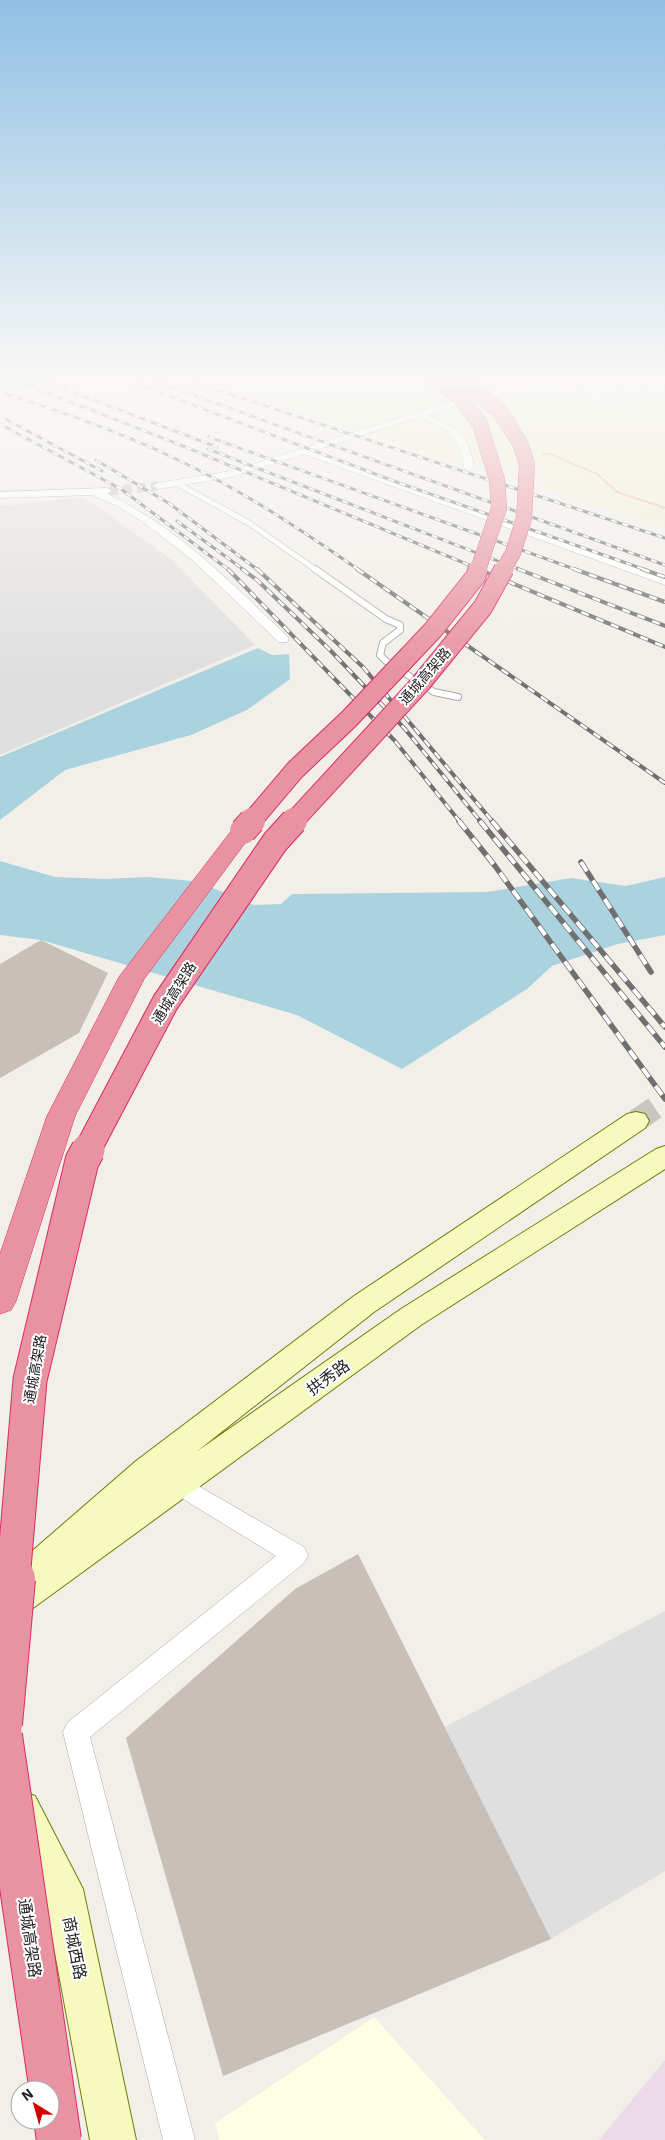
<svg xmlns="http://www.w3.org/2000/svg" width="665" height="2140" font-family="'IBM Plex Sans','Noto Sans SC',sans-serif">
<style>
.residential{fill:#e0dfdf}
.industrial{fill:#ebdbe8}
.education{fill:#ffffe5}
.farmland{fill:#eef0d5}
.water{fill:#aad3df}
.building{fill:#c7bfb8}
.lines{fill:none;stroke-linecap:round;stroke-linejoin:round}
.street-tunnel{stroke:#c8c6c1;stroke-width:9;stroke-dasharray:9 5;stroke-linecap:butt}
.secondary-tunnel{stroke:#c8c6c1;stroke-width:23;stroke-dasharray:23 12;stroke-linecap:butt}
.lane-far1-casing{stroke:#a9a9a9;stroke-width:6}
.lane-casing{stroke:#a9a9a9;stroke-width:8}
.street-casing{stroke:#a9a9a9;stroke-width:1}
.secondary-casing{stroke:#707d05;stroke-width:2}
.highway-casing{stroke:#dc2a67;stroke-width:1}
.path{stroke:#fa8072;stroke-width:2;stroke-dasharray:1 1;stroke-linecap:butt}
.lane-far1{stroke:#fff;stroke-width:5}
.lane{stroke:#fff;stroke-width:6}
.street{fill:#fff;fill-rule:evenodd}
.secondary{fill:#f7fabf;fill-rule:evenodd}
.highway{fill:#e892a2;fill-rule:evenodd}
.rail-far2-casing{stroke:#707070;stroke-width:3}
.rail-far1-casing{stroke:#707070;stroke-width:4}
.rail-casing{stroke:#707070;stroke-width:5.5}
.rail-far2{stroke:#fff;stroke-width:2;stroke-dasharray:6;stroke-linecap:butt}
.rail-far1{stroke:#fff;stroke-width:2.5;stroke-dasharray:8;stroke-linecap:butt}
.rail{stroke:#fff;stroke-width:4;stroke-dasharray:11;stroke-linecap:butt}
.highway-bridge-far4-casing{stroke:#dc2a67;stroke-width:16;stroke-linecap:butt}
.highway-bridge-far3-casing{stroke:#dc2a67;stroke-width:21;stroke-linecap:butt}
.highway-bridge-far2-casing{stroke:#dc2a67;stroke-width:28;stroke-linecap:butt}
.highway-bridge-far1-casing{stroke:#dc2a67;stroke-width:35;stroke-linecap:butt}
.highway-bridge-casing{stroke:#dc2a67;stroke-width:46;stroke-linecap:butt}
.highway-bridge-far4{stroke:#e892a2;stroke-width:15}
.highway-bridge-far3{stroke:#e892a2;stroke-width:19}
.highway-bridge-far2{stroke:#e892a2;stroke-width:26}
.highway-bridge-far1{stroke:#e892a2;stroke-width:33}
.highway-bridge{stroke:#e892a2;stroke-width:44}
.labels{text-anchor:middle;stroke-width:4;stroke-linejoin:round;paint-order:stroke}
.street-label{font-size:14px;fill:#222;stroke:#fff}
.near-street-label{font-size:16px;fill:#222;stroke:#fff}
</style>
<rect width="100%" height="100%" fill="#f2efe9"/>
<g class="residential">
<path d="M83 497 172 560 255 645 0 755V506Z"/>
<path d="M665 1611V1871L551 1939 445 1727Z"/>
</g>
<path class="industrial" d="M665 2060V2140H599Z"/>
<path class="education" d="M374 2017 485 2140H219L215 2123Z"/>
<path class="farmland" d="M200 377H665V527L543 489 541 468 454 463Z"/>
<g class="water">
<path d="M0 377H69L30 388 0 393Z"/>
<path d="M258 648 272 655 289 654 290 679 247 710 191 735 65 770 0 820V757Z"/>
<path d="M0 861 55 877 106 879 147 877 193 881 237 897 254 905 281 904 292 894 487 892 571 878 626 886 665 877V935L618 944 552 966 527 989 402 1069 297 1015 41 940 0 935Z"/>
</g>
<g class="building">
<path d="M41 940 108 973 79 1033 0 1078V964Z"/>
<path d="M358 1554 551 1939 223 2076 126 1738 295 1589Z"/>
</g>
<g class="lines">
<path class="street-tunnel" d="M109 491 158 486"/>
<path class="secondary-tunnel" d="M636 1121 665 1101"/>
<defs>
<path id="lane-far1" d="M178 484 249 523 316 570"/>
<path id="lane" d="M315 569 386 619 400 625V630L383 643 380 655 386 661 434 692 458 697"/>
<g id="street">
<path d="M556 377H569L552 382 630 407 623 409 542 385 465 403 428 415C457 427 470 436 474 468L469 471 464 468C461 436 448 429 419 417L313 451 665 578V585L304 454 232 477 158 489 153 486 158 483 231 471 459 399Z"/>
<path d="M582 377H594L651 395 644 397Z"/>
<path d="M107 488 112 491 107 494C177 526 232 584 287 636L289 639 287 642H279L191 559 142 521 117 506 92 495 0 498V492Z"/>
<path d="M178 1474 304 1547 308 1555 304 1563 90 1737 195 2140H163L63 1732 67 1723 276 1556 170 1491 167 1484 170 1477Z"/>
</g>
<g id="secondary">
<path d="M636 1112 645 1114 649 1121 645 1128 374 1312 196 1452 401 1309 656 1149 665 1146V1169L421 1325 18 1619 6 1624 0 1621V1591L29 1570 26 1563 31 1552 136 1461 354 1296 627 1114Z"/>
<path d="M21 1791 35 1796 83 1889 136 2140H90L44 1894 2 1810 7 1796Z"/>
</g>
<path id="highway" d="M243 824 251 826 254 831 144 979 75 1116 16 1301 11 1310 0 1314V1254L47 1116 119 977 235 826Z"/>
</defs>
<use href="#lane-far1" class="lane-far1-casing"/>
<use href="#lane" class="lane-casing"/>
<use href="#street" class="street-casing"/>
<use href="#secondary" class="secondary-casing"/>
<use href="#highway" class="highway-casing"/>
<path class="path" d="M543 454H550L597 474 617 492 665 508"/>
<use href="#lane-far1" class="lane-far1"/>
<use href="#lane" class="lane"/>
<use href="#street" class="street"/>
<use href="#secondary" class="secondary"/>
<use href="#highway" class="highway"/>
<defs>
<g id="rail-far2">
<path d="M7 377 178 444 481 570"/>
<path d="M33 377 217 447"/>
<path d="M119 377 399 483 646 570"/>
<path d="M143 377 665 565"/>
<path d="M178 377 665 538"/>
<path d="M0 392C59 411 118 431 174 458 240 489 300 529 359 570"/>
<path d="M0 416 102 471"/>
<path d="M0 424 121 489 229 570"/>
<path d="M209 437 577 570"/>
<path d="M208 449 521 570"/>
<path d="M96 460 170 504 258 570"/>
<path d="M177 521 244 570"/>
</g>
<g id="rail-far1">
<path d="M228 569 395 741 460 822"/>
<path d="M242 569 257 580 330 650 405 729 481 822"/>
<path d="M257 569 363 667 493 822"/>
<path d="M357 569 665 783"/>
<path d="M478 569 665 647"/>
<path d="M518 569 665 626"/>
<path d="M574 569 665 602"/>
<path d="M642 569 665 577"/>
</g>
<g id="rail">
<path d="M459 821 495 866 665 1099"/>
<path d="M480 821 665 1047"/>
<path d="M492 821 665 1027"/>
<path d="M581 862 651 972"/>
</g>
</defs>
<use href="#rail-far2" class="rail-far2-casing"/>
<use href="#rail-far1" class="rail-far1-casing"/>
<use href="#rail" class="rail-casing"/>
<use href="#rail-far2" class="rail-far2"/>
<use href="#rail-far1" class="rail-far1"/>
<use href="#rail" class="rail"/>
<defs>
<g id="highway-bridge-far4">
<path d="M432 377 462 399 480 424 497 480 499 508 478 570"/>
<path d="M458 377 499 410 520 443 527 464 524 518 513 553 503 570"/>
</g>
<g id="highway-bridge-far3">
<path d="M251 822 295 770 349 719 433 630 476 576 478 569"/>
<path d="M293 822 421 683 483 607 504 569"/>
</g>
<g id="highway-bridge-far2">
<path d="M243 831 252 821"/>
<path d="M87 1151 165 1003 275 842 294 821"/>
</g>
<path id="highway-bridge-far1" d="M13 1580 30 1380 82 1161 88 1150"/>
<g id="highway-bridge">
<path d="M0 1724 13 1579"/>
<path d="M0 1736 59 2140"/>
</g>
</defs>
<use href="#highway-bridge-far4" class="highway-bridge-far4-casing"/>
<use href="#highway-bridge-far3" class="highway-bridge-far3-casing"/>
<use href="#highway-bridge-far2" class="highway-bridge-far2-casing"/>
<use href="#highway-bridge-far1" class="highway-bridge-far1-casing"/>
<use href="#highway-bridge" class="highway-bridge-casing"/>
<use href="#highway-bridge-far4" class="highway-bridge-far4"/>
<use href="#highway-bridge-far3" class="highway-bridge-far3"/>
<use href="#highway-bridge-far2" class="highway-bridge-far2"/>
<use href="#highway-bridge-far1" class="highway-bridge-far1"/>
<use href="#highway-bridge" class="highway-bridge"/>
</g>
<linearGradient id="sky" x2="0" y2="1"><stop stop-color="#8fc0e4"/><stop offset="0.56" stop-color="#f9f8f5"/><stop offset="1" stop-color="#f9f8f5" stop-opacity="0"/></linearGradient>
<rect width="665" height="676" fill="url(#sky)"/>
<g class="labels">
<g class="street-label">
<text transform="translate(425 676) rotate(-49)" y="5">通城高架路</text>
<text transform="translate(174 993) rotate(-58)" y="5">通城高架路</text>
<text transform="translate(35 1369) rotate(-80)" y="5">通城高架路</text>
</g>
<g class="near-street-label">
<text transform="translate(328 1377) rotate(-36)" y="6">拱秀路</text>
<text transform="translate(30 1938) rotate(82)" y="6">通城高架路</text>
<text transform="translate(75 1948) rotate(79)" y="6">商城西路</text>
</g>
</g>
<g transform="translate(35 2105) rotate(323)"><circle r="24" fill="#ffffff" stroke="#a7a7a7"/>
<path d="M0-4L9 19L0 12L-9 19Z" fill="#d40000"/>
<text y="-8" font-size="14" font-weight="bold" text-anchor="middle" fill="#222222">N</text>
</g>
</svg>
